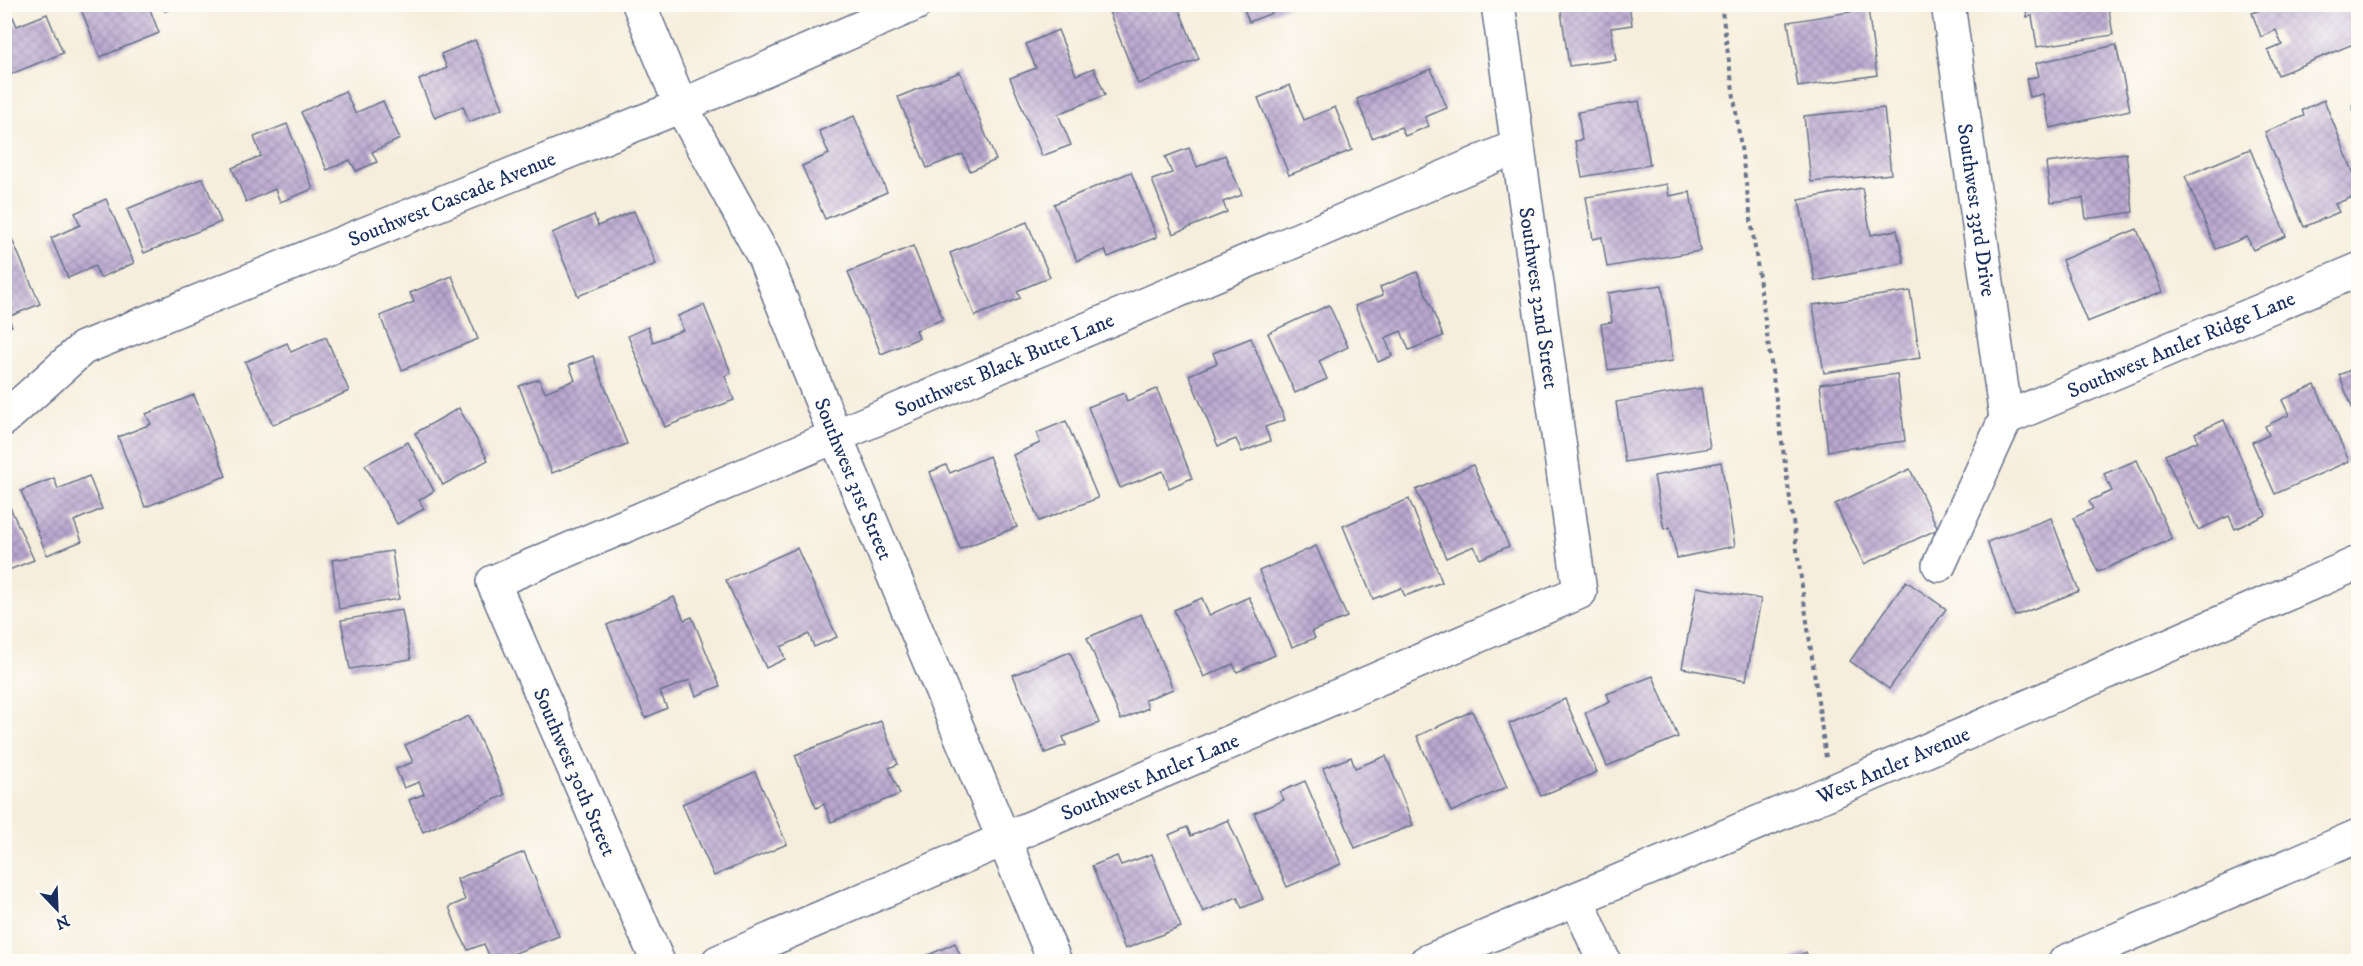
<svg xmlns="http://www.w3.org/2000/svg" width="2363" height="966" font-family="'IM FELL DW Pica',serif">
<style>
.building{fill:url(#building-cross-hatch)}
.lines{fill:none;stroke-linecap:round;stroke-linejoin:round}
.minor-casing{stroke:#68728a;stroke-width:36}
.path{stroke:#68728a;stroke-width:4;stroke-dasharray:4.5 4.5;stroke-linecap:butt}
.minor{stroke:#fff;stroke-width:33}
.labels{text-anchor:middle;stroke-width:6;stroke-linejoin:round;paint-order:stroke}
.street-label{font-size:21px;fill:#1b2f5e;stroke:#fdfcf7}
</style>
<defs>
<pattern id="building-cross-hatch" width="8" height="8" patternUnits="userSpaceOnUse" patternTransform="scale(1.5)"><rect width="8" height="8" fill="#baa7cf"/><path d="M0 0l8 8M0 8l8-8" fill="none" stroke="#9688ab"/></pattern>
</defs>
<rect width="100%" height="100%" fill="#fdfcf7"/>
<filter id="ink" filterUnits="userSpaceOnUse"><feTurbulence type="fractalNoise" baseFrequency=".0167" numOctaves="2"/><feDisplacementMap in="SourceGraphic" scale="12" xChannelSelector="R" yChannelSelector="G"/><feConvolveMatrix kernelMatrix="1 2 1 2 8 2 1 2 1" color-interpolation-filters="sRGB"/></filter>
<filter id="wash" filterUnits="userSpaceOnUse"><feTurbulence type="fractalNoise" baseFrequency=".008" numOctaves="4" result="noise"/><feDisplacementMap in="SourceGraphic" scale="24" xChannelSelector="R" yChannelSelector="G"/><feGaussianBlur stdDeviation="1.35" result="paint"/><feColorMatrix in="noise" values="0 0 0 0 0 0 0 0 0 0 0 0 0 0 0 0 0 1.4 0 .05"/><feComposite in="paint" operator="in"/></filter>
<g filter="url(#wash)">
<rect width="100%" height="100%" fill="#f6eedc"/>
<g id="blocks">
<g class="building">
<path d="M79 4H148L159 33 100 57Z"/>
<path d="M162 4H180V5L165 11Z"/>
<path d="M1118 4H1144L1146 10 1160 4H1177L1199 59 1138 84 1108 9Z"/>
<path d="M1242 4H1292V5L1249 22Z"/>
<path d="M1560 4H1629L1632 25 1611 28 1616 60 1569 66Z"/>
<path d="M2025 4H2108L2113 35 2037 47 2032 16 2027 17Z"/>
<path d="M2272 4H2358V42L2278 75 2268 51 2282 45 2276 30 2261 37 2252 13Z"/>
<path d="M1868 9 1877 75 1798 87 1788 22Z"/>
<path d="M47 14 63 53 4 77V20L13 17 17 26Z"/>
<path d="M1058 30 1076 75 1094 68 1105 95 1058 114 1071 145 1042 156 1010 78 1036 68 1026 44Z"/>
<path d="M475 40 503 108 469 122 463 106 435 118 419 80 447 68 441 54Z"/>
<path d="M2116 45 2130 110 2050 128 2043 94 2030 97 2026 79 2039 76 2036 63Z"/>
<path d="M1431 69 1447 108 1425 117 1429 126 1405 136 1401 127 1372 138 1357 99Z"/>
<path d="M960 72 996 160 970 171 963 154 927 168 898 97Z"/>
<path d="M1290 85 1304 120 1335 107 1352 150 1289 175 1258 98Z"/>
<path d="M345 91 355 113 383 101 400 139 372 152 377 162 356 171 350 160 327 170 301 112Z"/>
<path d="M2324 100 2358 184V195L2335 204 2339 212 2304 227 2265 132 2304 116 2302 110Z"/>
<path d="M1639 101 1650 165 1582 177 1575 141 1582 140 1578 112Z"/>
<path d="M2358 102V122L2352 105Z"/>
<path d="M1884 108 1891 174 1811 182 1804 116Z"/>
<path d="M854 116 887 192 825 219 802 166 829 154 819 131Z"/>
<path d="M287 124 313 189 280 202 275 189 246 202 232 168 261 156 254 137Z"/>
<path d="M1189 148 1197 167 1225 155 1242 195 1223 202 1227 212 1173 234 1152 180 1172 173 1165 157Z"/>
<path d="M2250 149 2286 236 2253 250 2247 237 2216 249 2185 176Z"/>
<path d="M2126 153 2133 212 2086 219 2083 198 2051 202 2046 163Z"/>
<path d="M1131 172 1157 237 1108 257 1105 250 1077 261 1054 204Z"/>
<path d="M203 178 221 222 144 253 127 209Z"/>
<path d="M1667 184 1669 196 1690 192 1700 251 1607 267 1602 237 1593 239 1586 197Z"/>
<path d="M1862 188 1871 235 1897 230 1904 263 1815 281 1799 200Z"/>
<path d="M106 199 134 263 100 278 95 266 68 278 51 238 80 225 75 213Z"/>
<path d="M634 211 656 264 578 296 552 233 594 215 598 226Z"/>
<path d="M1027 222 1050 277 1017 291 1020 298 975 316 950 253Z"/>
<path d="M2137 229 2162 292 2087 322 2062 260Z"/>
<path d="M11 237 40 304 8 317 12 326 4 329V240Z"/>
<path d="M913 246 943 319 916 330 919 338 881 354 848 272Z"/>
<path d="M1417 272 1443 336 1409 350 1401 331 1385 338 1392 356 1378 362 1355 306 1383 295 1380 287Z"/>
<path d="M452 276 478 339 402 370 380 316 414 302 410 293Z"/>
<path d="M1662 285 1673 361 1608 370 1601 324 1612 322 1608 293Z"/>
<path d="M1910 291 1920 358 1824 373 1813 305Z"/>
<path d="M704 305 731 373 725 376 734 400 665 427 628 336 648 327 653 342 683 330 678 316Z"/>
<path d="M1329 305 1348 347 1319 361 1327 379 1295 393 1268 333Z"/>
<path d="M326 337 349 391 273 425 245 362 287 343 291 352Z"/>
<path d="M1251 338 1285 420 1265 427 1270 441 1242 452 1236 439 1218 446 1189 375 1217 363 1213 353Z"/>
<path d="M593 356 627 444 552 473 519 386 539 379 545 392 575 380 569 365Z"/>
<path d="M2358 367V422L2339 375Z"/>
<path d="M1897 374 1905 441 1828 451 1820 384Z"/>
<path d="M2315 385 2349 461 2275 494 2252 442 2269 435 2265 426 2289 415 2282 400Z"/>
<path d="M1701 388 1710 448 1625 462 1616 402Z"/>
<path d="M1157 389 1192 478 1169 488 1163 471 1120 488 1088 407 1124 393 1127 401Z"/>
<path d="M194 395 226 476 145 507 118 437 151 424 146 414Z"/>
<path d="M459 408 488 460 443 485 415 433Z"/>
<path d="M2224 420 2266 515 2235 529 2229 516 2198 530 2165 455 2198 441 2195 433Z"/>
<path d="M1066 421 1098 498 1039 521 1013 455 1040 443 1037 433Z"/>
<path d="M408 442 434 491 419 500 424 509 397 524 365 465Z"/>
<path d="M989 456 1017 527 960 549 930 472 946 465 950 473Z"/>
<path d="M2137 460 2172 539 2098 572 2073 518 2093 509 2089 501 2112 491 2104 474Z"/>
<path d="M1721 462 1735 546 1677 558 1670 527 1664 529 1654 476Z"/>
<path d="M1473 465 1509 546 1480 559 1474 546 1446 558 1416 490Z"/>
<path d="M1910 469 1938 529 1864 564 1835 504Z"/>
<path d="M89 476 102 509 74 521 82 541 47 555 21 491 54 478 58 489Z"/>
<path d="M4 494 34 560 4 572Z"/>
<path d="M1409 499 1442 582 1405 596 1401 588 1373 599 1343 526Z"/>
<path d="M2051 518 2079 591 2015 616 1987 542Z"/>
<path d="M1316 546 1347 617 1312 631 1315 638 1292 647 1259 571Z"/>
<path d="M797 548 837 637 814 647 809 634 781 647 785 659 766 668 726 580Z"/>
<path d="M392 551 399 599 339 609 332 560Z"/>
<path d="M1906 581 1946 609 1889 689 1850 661Z"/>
<path d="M1697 587 1761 599 1746 680 1682 668Z"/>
<path d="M674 597 684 620 692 617 720 686 696 696 690 680 660 692 667 708 645 718 607 625Z"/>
<path d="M1249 597 1275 655 1237 672 1233 664 1204 677 1174 610 1202 598 1209 615Z"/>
<path d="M402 610 411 659 350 669 341 620Z"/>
<path d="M1141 614 1173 689 1145 700 1148 708 1121 720 1087 638Z"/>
<path d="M1070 652 1099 723 1063 737 1066 745 1045 753 1013 675Z"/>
<path d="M1653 676 1678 737 1607 766 1585 713 1610 702 1607 694Z"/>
<path d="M1565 699 1597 772 1541 796 1509 724Z"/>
<path d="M1472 711 1507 787 1451 812 1417 736Z"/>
<path d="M469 716 505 795 423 832 409 800 424 794 419 782 404 788 396 769 413 762 405 745Z"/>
<path d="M881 721 898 764 889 768 900 794 831 822 824 804 816 808 795 755Z"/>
<path d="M1386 756 1413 825 1355 848 1323 768 1351 757 1355 768Z"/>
<path d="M755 772 787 844 714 876 682 804Z"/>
<path d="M1305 781 1341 864 1287 887 1254 813 1284 800 1280 792Z"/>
<path d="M1228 820 1263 899 1242 908 1237 897 1203 912 1169 835 1187 827 1191 836Z"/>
<path d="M524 852 559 936 492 962 484 944 468 950 457 928 449 907 465 900 457 879Z"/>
<path d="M1152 854 1181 927 1125 949 1092 866 1117 856 1121 865Z"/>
<path d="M955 943 963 962H913Z"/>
<path d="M1806 952 1811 962H1787Z"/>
</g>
</g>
</g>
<g filter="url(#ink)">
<use href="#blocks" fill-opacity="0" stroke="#68728a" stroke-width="1.5"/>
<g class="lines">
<defs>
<g id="minor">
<path id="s1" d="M639 4 681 106 764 257 835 435 1055 962"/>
<path id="s2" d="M1948 4 2006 418"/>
<path id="s3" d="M2006 418 2358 270"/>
<path id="s4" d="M4 419 83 348 681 106 915 4"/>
<path d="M1939 565 2006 418"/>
<path d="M1577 899 1604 962"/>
<path id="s5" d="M658 962 493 582 1518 146"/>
<path id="s6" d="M718 962 1580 592 1498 4"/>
<path id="s7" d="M1426 962 1831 792 2358 563"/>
<path d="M2065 962 2358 836"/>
</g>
</defs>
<use href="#minor" class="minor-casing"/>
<path class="path" d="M1721 4 1826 758"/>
<use href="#minor" class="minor"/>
</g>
</g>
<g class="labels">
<g class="street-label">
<text dy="7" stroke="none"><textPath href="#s4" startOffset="504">Southwest Cascade Avenue</textPath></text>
<text dy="7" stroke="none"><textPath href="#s2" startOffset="208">Southwest 33rd Drive</textPath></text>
<text transform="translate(1539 298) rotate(82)" y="7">Southwest 32nd Street</text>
<text dy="7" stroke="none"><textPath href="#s3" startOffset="190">Southwest Antler Ridge Lane</textPath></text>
<text dy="7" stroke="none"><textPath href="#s5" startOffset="970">Southwest Black Butte Lane</textPath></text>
<text dy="7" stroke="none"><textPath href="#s1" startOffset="522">Southwest 31st Street</textPath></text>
<text dy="7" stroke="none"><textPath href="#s7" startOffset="507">West Antler Avenue</textPath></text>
<text transform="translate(575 772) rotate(67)" y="7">Southwest 30th Street</text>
<text dy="7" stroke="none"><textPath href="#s6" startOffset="470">Southwest Antler Lane</textPath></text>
</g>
</g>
<rect width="2363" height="966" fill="none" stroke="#fdfcf7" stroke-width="24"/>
<g transform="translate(57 909) rotate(157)" stroke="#fdfcf7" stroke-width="4.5" paint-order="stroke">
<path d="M0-4.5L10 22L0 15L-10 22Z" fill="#1b2f5e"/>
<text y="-9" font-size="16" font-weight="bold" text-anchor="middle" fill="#1b2f5e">N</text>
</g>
</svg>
